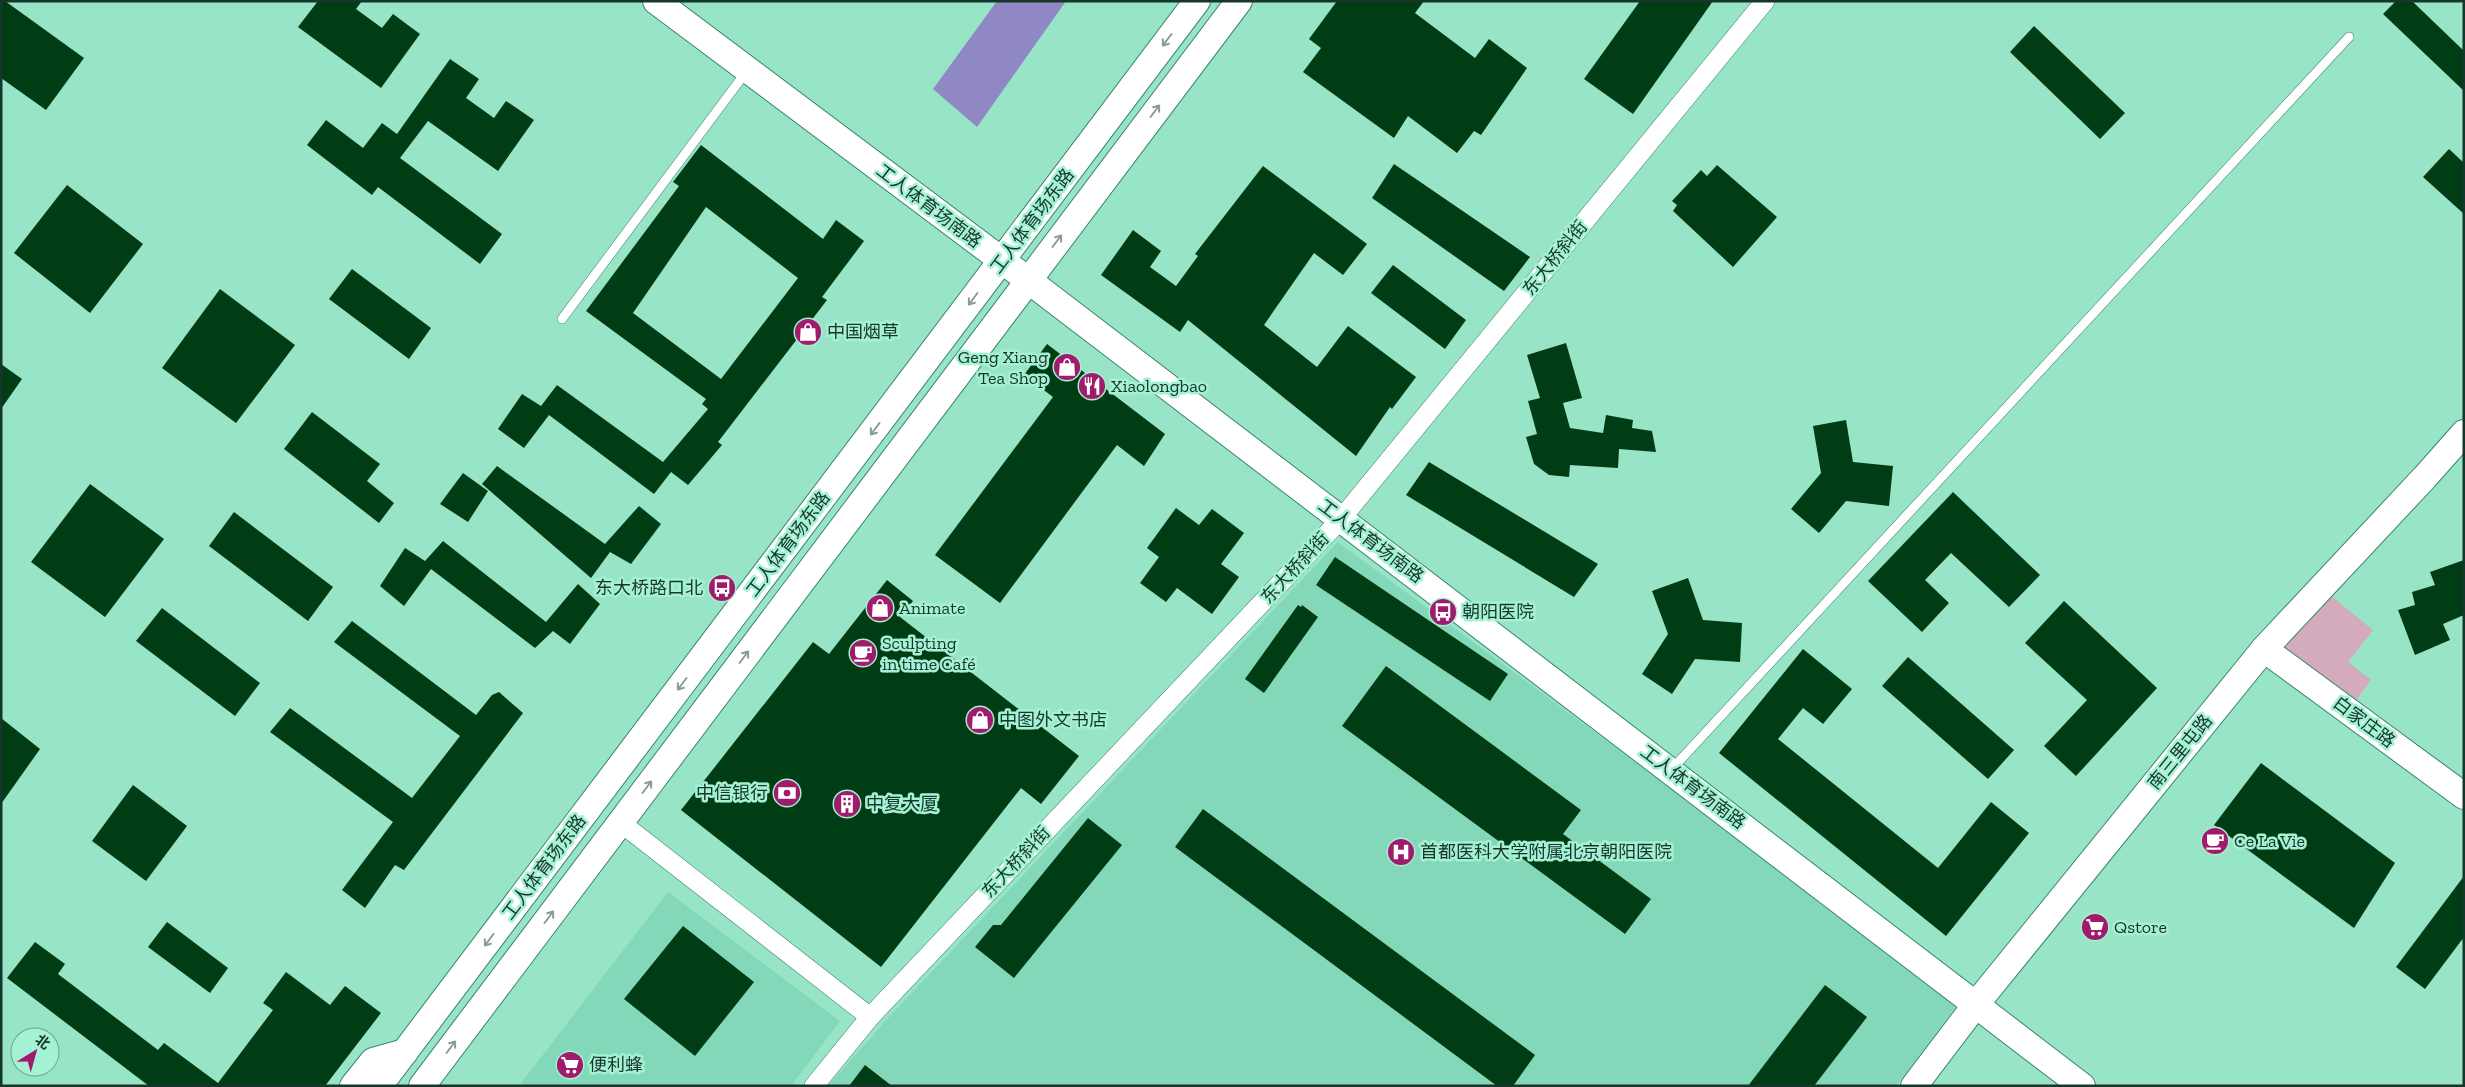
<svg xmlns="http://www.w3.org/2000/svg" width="2465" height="1087" font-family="'Zilla Slab','Noto Sans SC',serif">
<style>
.built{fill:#83d8b9}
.green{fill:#d4aabd}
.water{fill:#8f88c4}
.building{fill:#003d14;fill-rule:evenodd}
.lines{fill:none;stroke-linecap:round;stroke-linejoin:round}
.lane-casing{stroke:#3a866d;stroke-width:10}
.street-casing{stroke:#3a866d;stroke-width:20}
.secondary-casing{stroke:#3a866d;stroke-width:28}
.lane{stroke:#fff;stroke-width:9}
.street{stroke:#fff;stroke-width:19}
.secondary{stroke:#fff;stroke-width:26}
.oneway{stroke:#8a9a95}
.labels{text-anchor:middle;stroke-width:5;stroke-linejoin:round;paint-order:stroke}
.street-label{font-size:18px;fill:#16362b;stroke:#a4f1d4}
.poi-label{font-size:18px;fill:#16362b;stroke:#a4f1d4;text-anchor:start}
</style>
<rect width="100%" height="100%" fill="#97e4c7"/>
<g class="built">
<path d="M1338 542 1959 1002 1896 1086H828L890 1016Z"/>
<path d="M668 892 840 1021 791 1086H519Z"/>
</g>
<path class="green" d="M2330 595 2373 630 2348 662 2371 680 2354 703 2280 646Z"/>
<path class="water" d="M997 1H1066L977 127 933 89Z"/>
<g class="building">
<path d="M1 1H5L84 58 46 110 1 78Z"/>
<path d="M318 1H362L356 9 382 28 393 14 420 34 381 88 298 27Z"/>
<path d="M1337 1H1424L1415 13 1475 58 1489 39 1527 68 1481 135 1474 131 1457 153 1408 116 1394 138 1303 72 1321 48 1309 39Z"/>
<path d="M1640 1H1713L1633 114 1584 79Z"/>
<path d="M2396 1H2412L2464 51V91L2383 14Z"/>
<path d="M2034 26 2125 113 2100 139 2010 52Z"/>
<path d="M450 59 479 79 466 98 494 118 506 101 534 120 498 171 428 121 400 158 502 234 480 264 378 187 372 195 307 145 326 120 363 148 382 123 397 134Z"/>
<path d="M701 145 823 239 836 220 864 241 822 297 827 300 718 442 722 445 688 485 671 472 654 494 549 415 524 448 498 429 522 394 541 406 557 385 663 462 708 409 702 404 706 399 586 311 679 186 673 182ZM706 207 798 278 721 379 633 313Z"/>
<path d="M2449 149 2464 163V214L2423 177Z"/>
<path d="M1394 164 1530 257 1504 291 1372 198Z"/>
<path d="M1717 165 1777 217 1733 267 1673 211 1677 205 1672 201 1701 170 1707 176Z"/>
<path d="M1263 166 1367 244 1343 275 1314 253 1264 325 1317 367 1348 326 1416 377 1392 409 1390 407 1356 456 1188 320 1180 332 1101 275 1133 230 1161 251 1150 267 1176 286 1198 256 1195 254Z"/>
<path d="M67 185 143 244 90 313 14 253Z"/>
<path d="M1393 265 1466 320 1445 349 1371 293Z"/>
<path d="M352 269 431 328 409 359 329 299Z"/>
<path d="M220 289 295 345 236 423 162 368Z"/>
<path d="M1566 343 1582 398 1563 403 1570 428 1603 433 1606 415 1633 420 1632 428 1652 431 1656 452 1619 449 1618 468 1570 465 1569 477 1549 475 1534 464 1526 437 1537 434 1528 401 1540 398 1527 355Z"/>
<path d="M1047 344 1165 434 1144 466 1117 445 1000 603 935 555 1053 397 1024 375Z"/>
<path d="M1 364 22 379 1 409Z"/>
<path d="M312 412 380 464 367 481 394 503 379 523 284 449Z"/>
<path d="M1846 420 1853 462 1893 466 1889 506 1846 501 1819 533 1791 509 1821 473 1813 426Z"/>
<path d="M1429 462 1598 564 1574 597 1406 495Z"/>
<path d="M497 466 605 544 639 506 661 524 631 564 610 552 591 578 482 484Z"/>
<path d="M463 473 488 491 468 522 440 504Z"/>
<path d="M90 484 164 539 105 617 31 562Z"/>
<path d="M1953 492 2040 575 2009 607 1951 553 1925 580 1949 603 1922 632 1868 581Z"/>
<path d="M1176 508 1199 525 1212 509 1244 533 1221 564 1239 577 1212 614 1177 588 1166 602 1140 583 1159 557 1147 548Z"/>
<path d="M234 512 333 587 308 621 209 546Z"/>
<path d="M443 541 546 622 578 584 600 604 570 644 553 631 535 648 431 569 404 606 380 586 405 548 425 561Z"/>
<path d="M1335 557 1508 674 1490 701 1316 585Z"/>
<path d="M2464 560V615L2443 624 2450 640 2415 655 2398 610 2415 605 2412 592 2435 585 2430 572Z"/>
<path d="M1688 578 1703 620 1742 623 1740 662 1695 659 1672 694 1642 674 1668 634 1652 591Z"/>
<path d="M887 580 913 601 900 617 1079 756 1041 804 1021 788 881 967 681 810 813 642 829 654Z"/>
<path d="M2064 601 2157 688 2076 776 2044 746 2087 700 2025 643Z"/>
<path d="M1298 605 1301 607 1302 605 1318 617 1264 693 1245 679Z"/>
<path d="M162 608 260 683 235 716 136 641Z"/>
<path d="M352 621 476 715 492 695 499 692 523 713 404 870 395 865 365 908 342 890 393 822 270 732 290 708 412 798 460 736 334 642Z"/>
<path d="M1803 649 1852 689 1823 724 1803 708 1778 739 1938 868 1991 802 2029 833 1946 936 1719 753Z"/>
<path d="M1908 657 2014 750 1988 779 1882 686Z"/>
<path d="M1386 666 1581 810 1563 834 1651 899 1625 934 1342 726Z"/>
<path d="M1 718 40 749 1 804Z"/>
<path d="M2261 763 2395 863 2354 928 2214 825Z"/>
<path d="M133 785 187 826 146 881 92 841Z"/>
<path d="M1203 809 1535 1055 1513 1086H1497L1175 847Z"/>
<path d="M1088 818 1122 845 1014 978 975 947 993 925H1001Z"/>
<path d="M2464 876V937L2425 989 2396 967Z"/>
<path d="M167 922 228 968 210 993 148 947Z"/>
<path d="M683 926 754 982 695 1056 624 999Z"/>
<path d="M35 942 65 964 58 974 158 1050 164 1043 218 1083 273 1010 263 1003 286 972 330 1005 345 986 381 1013 325 1086H149L7 978Z"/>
<path d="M1825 985 1867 1017 1814 1086H1748Z"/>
<path d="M865 1065 892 1086H849Z"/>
</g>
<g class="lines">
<defs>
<g id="lane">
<path d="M562 319 746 72"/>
<path d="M1671 770 2349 37"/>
</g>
<g id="street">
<path d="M620 822 870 1017"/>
<path d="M814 1086 870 1017 1341 519 1765 1"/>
</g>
<g id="secondary">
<path d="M656 1 1028 280 2082 1086"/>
<path d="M2264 649 2464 796"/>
<path d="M353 1086 373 1061 405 1052"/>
<path d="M379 1086 1197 1"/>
<path d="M422 1086 1239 1"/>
<path d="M1914 1086 1977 1003 2264 649 2425 477 2464 433"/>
</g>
</defs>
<use href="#lane" class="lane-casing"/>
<use href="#street" class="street-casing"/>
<use href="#secondary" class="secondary-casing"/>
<use href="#lane" class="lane"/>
<use href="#street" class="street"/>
<use href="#secondary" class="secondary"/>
</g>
<defs><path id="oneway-shaft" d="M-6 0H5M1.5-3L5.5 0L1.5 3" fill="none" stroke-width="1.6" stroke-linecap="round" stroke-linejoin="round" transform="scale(1.25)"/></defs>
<g class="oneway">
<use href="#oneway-shaft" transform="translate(1167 40) rotate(127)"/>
<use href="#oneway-shaft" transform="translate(1155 111) rotate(-53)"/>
<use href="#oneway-shaft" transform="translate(1057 241) rotate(-53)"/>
<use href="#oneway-shaft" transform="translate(973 299) rotate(127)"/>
<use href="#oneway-shaft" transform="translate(875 429) rotate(127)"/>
<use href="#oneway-shaft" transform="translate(744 657) rotate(-53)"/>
<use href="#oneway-shaft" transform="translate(682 684) rotate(127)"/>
<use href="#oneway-shaft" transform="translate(647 787) rotate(-53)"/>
<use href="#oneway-shaft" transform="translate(549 917) rotate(-53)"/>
<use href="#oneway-shaft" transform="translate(489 940) rotate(127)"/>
<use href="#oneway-shaft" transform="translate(451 1047) rotate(-53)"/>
</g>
<defs>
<symbol id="shop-disc" viewBox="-11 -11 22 22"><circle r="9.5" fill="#9f1c6d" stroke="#a4f1d4"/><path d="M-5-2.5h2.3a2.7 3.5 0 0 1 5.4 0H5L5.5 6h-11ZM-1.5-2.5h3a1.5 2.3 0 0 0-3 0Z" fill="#fff"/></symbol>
<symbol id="restaurant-disc" viewBox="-11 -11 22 22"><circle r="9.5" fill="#9f1c6d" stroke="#a4f1d4"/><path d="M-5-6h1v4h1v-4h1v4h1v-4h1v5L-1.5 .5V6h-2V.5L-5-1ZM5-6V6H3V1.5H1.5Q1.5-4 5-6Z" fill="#fff"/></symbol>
<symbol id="bus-disc" viewBox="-11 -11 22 22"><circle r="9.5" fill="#9f1c6d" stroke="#a4f1d4"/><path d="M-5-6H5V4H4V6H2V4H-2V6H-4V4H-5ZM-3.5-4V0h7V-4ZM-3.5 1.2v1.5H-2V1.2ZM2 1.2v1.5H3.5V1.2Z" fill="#fff"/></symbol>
<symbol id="cafe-disc" viewBox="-11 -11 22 22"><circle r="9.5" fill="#9f1c6d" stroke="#a4f1d4"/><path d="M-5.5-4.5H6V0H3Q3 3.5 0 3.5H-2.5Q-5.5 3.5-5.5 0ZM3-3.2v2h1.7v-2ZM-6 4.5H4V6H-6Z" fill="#fff"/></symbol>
<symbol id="bank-disc" viewBox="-11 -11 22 22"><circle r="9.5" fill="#9f1c6d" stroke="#a4f1d4"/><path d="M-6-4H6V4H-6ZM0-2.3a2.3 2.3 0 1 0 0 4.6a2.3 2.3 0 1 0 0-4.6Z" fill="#fff"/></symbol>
<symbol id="building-disc" viewBox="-11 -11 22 22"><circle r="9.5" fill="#9f1c6d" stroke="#a4f1d4"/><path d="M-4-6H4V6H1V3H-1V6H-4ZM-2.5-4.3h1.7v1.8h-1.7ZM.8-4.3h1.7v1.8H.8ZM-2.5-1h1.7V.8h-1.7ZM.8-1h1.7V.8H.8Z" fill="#fff"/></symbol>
<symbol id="hospital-disc" viewBox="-11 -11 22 22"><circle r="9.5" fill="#9f1c6d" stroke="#a4f1d4"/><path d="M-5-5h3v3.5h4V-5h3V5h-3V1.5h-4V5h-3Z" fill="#fff"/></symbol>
<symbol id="supermarket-disc" viewBox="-11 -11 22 22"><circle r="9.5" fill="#9f1c6d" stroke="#a4f1d4"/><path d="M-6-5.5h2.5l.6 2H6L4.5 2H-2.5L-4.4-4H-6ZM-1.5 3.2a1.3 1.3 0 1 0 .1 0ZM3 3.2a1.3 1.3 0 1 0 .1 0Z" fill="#fff"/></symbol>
</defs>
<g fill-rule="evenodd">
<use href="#shop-disc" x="792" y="316" width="32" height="32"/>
<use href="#shop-disc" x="1051" y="351" width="32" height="32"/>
<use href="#restaurant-disc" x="1076" y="370" width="32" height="32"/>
<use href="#bus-disc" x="706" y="572" width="32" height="32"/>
<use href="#shop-disc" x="864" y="592" width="32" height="32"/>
<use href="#bus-disc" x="1427" y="596" width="32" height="32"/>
<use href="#cafe-disc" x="847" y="637" width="32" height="32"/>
<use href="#shop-disc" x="964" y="704" width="32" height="32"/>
<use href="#bank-disc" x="771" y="777" width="32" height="32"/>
<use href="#building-disc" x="831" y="788" width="32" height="32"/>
<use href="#cafe-disc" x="2199" y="825" width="32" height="32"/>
<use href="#hospital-disc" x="1385" y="836" width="32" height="32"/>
<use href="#supermarket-disc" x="2079" y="911" width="32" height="32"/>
<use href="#supermarket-disc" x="554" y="1049" width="32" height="32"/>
</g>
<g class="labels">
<g class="street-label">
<text transform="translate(929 206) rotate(37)" y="6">工人体育场南路</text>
<text transform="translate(1032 221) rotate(-53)" y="6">工人体育场东路</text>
<text transform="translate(1555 258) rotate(-51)" y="6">东大桥斜街</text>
<text transform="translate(1371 541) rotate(37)" y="6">工人体育场南路</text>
<text transform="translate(788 544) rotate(-53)" y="6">工人体育场东路</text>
<text transform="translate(1295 568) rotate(-47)" y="6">东大桥斜街</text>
<text transform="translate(2364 722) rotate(37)" y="6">白家庄路</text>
<text transform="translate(2180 752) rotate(-51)" y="6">南三里屯路</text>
<text transform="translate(1693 787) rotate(37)" y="6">工人体育场南路</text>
<text transform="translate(1016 862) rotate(-47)" y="6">东大桥斜街</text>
<text transform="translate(544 867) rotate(-53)" y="6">工人体育场东路</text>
</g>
<g class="poi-label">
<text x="827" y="338">中国烟草</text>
<text x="1048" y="363" text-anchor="end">Geng Xiang<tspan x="1048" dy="21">Tea Shop</tspan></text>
<text x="1111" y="392">Xiaolongbao</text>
<text x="703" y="594" text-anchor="end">东大桥路口北</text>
<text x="899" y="614">Animate</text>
<text x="1462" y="618">朝阳医院</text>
<text x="882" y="649">Sculpting<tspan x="882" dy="21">in time Café</tspan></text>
<text x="999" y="726">中图外文书店</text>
<text x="768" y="799" text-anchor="end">中信银行</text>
<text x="866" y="810">中复大厦</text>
<text x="2234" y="847">Ce La Vie</text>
<text x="1420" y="858">首都医科大学附属北京朝阳医院</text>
<text x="2114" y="933">Qstore</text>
<text x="589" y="1071">便利蜂</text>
</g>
</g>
<rect width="2465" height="1087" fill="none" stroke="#16362b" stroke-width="5"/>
<g transform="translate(35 1052) rotate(37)"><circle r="24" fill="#a4f1d4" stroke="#6ba690"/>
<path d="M0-4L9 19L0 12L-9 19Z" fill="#9f1c6d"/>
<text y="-8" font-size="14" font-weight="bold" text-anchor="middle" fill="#16362b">北</text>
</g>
</svg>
